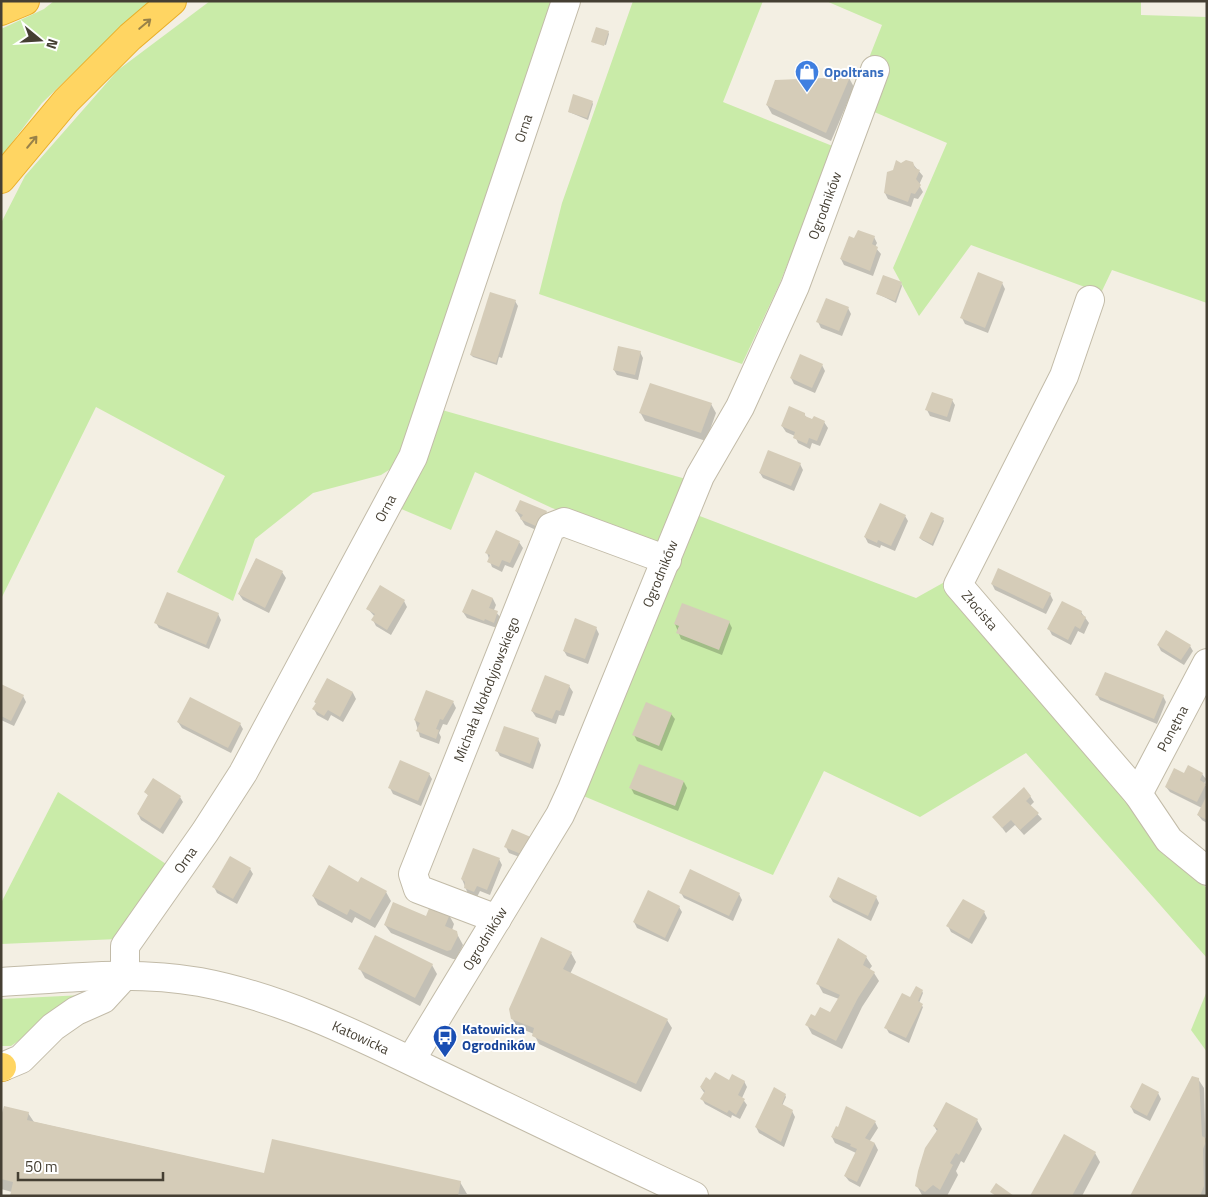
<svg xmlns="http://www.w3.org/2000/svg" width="1208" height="1197" font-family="'Titillium Web',sans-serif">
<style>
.green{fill:#c9eba8}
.shadow{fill:#0003}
.building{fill:#d5ccb8}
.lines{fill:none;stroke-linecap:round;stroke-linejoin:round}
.minor-casing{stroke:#c2bba8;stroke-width:30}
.highway-casing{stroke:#e9ae28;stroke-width:30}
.minor{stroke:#fff;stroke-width:28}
.highway{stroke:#ffd562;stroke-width:28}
.oneway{stroke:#998248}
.labels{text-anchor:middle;stroke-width:4;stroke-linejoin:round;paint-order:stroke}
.shop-label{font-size:14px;font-weight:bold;fill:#366cbe;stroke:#fff;text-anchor:start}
.street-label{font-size:14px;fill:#453f33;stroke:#fff}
.transit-label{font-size:14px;font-weight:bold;fill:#164399;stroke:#fff;text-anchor:start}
</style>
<rect width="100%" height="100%" fill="#f3efe3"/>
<g class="green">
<path d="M54 1H153L116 32 42 103 1 157V29L44 9Z"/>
<path d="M210 1H554L400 463 381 475 313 493 255 539 233 601 177 572 225 476 96 407 1 599V223L25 176 118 70Z"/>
<path d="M633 1H763L723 102 835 147 779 285 742 364 539 294 562 203Z"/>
<path d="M826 1H1141V15L1207 17V303L1112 270 1101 293 971 245 919 316 893 268 947 143 872 111 869 58 882 25Z"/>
<path d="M442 410 686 479 660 546 552 508 475 472 451 530 399 508Z"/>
<path d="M697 515 916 598 950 579 949 597 1129 804 1163 854 1207 888V958L1026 753 920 817 824 771 773 875 581 795Z"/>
<path d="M58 792 169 866 118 939 1 944V903Z"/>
<path d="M1207 991V1052L1191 1030Z"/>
<path d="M84 995 11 1046H1V999Z"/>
</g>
<g class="shadow">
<path d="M608 32 609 34 606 45 593 41Z"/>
<path d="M849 78 854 87 831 141 772 114 767 105Z"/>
<path d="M592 102 593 104 588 120 569 112Z"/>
<path d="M912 163 923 176 919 185 923 192 918 199 914 198 911 207 888 199 885 193 894 171 901 164Z"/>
<path d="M874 237 877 243 875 247 881 254 873 276 844 265 841 259 855 240Z"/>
<path d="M901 283 902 286 896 303 878 294Z"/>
<path d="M1002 283 1005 289 988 333 965 324 962 318Z"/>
<path d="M515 301 518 306 502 358 499 357 497 365 473 357 471 355Z"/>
<path d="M848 308 851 314 842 336 821 328 818 322Z"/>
<path d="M640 352 643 358 638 380 617 375 614 370Z"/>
<path d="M822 365 825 371 815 393 794 384 791 378Z"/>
<path d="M952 400 955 405 950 422 930 416 927 410Z"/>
<path d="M711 404 716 413 706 441 645 421 640 412Z"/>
<path d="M804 414 807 418 824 422 828 428 820 446 812 443 810 449 798 443 795 436 786 432 782 426Z"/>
<path d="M800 464 803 470 794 491 763 478 760 473Z"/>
<path d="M516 511 546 512 549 518 543 533 525 525Z"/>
<path d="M905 516 908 521 895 551 881 545 880 548 868 543 865 537Z"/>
<path d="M943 519 944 521 933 546 922 540 920 538Z"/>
<path d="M519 542 523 548 513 568 505 565 502 572 492 567 487 553Z"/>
<path d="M256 559 282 572 286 578 269 613 243 600 239 594Z"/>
<path d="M992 584 1050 594 1053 600 1046 614 995 590Z"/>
<path d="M472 591 493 599 496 605 494 610 501 618 497 628 467 618 463 612Z"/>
<path d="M404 601 407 607 391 635 376 626 373 620 375 617 368 609Z"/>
<path d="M1081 612 1089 623 1084 634 1078 631 1071 645 1052 635 1049 629Z"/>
<path d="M218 614 221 620 209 649 159 628 156 623Z"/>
<path d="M729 622 732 628 722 655 681 639 675 624Z"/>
<path d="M596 628 599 634 588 664 567 656 564 651Z"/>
<path d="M1158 645 1190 646 1193 651 1184 665 1161 651Z"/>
<path d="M328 679 353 693 356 699 343 722 331 715 328 721 317 715 314 709 317 705 315 702Z"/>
<path d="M1 685 23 696 26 702 14 726 1 720Z"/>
<path d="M569 686 573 692 564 716 559 715 556 724 536 717 532 711Z"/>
<path d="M1097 695 1163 696 1166 702 1157 724 1100 700Z"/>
<path d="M453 702 456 708 447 725 443 724 439 733 441 737 439 744 420 737 415 720Z"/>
<path d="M671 714 675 719 662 751 637 741 634 735Z"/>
<path d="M178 722 240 724 243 729 231 753 182 728Z"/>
<path d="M538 739 541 745 533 769 500 756 497 751Z"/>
<path d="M429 774 432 779 421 806 393 794 390 788Z"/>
<path d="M1202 774 1206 779 1204 784 1207 787V823L1202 820 1198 815 1202 808 1170 792 1166 787Z"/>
<path d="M684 782 687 788 678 811 634 794 631 788Z"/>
<path d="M146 792 180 797 183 802 163 834 141 820 138 814 149 797Z"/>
<path d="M1030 796 1034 802 1030 806 1042 819 1024 835 1015 825 1006 833 994 817Z"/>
<path d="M513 831 530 861 509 853 506 847Z"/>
<path d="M499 859 502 865 490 895 480 891 477 897 468 894 462 879Z"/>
<path d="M250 869 253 874 237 904 217 893 214 887Z"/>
<path d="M359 884 386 892 391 901 375 928 355 917 352 923 318 905 313 896Z"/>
<path d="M681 893 739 894 742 900 733 921 684 898Z"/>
<path d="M830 897H876L879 903 871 921 833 902Z"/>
<path d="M679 907 682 912 668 942 637 928 634 922Z"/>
<path d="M984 912 987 918 972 944 951 932 948 926Z"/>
<path d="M449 915 454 924 452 930 456 932 463 945 456 959H453L391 933 385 925Z"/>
<path d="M571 953 576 962 570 974 667 1020 672 1028 641 1092 539 1044 534 1034 517 1027 512 1018Z"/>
<path d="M866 957 872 966 869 970 874 973 879 981 862 1007 842 1049 812 1034 807 1025 815 1018 831 1014 839 999 823 993 818 984Z"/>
<path d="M432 965 437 974 420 1006 365 978 360 969Z"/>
<path d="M922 991 923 993 919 1003 923 1007 909 1043 889 1033 886 1028 911 999Z"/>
<path d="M1198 1079 1204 1088 1207 1196H1131Z"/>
<path d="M729 1081H744L747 1087 742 1098 747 1105 740 1119 732 1115 731 1118 705 1104 702 1099 705 1094 701 1088Z"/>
<path d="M1158 1093 1161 1099 1150 1121 1134 1113 1131 1107Z"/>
<path d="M785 1095 786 1097 782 1106 792 1111 795 1117 784 1147 759 1133 756 1127Z"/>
<path d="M28 1113 34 1122 265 1174 460 1182 467 1194 11 1196 12 1192 1 1189V1122Z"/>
<path d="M977 1120 982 1129 964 1163 961 1161 956 1171 958 1175 947 1196 922 1195 917 1186 937 1131 934 1126Z"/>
<path d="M875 1122 878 1128 869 1142 875 1144 878 1150 860 1187 849 1181 845 1176 856 1153 835 1143 832 1137Z"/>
<path d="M1095 1153 1100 1162 1082 1196H1032Z"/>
</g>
<g class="building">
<path d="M596 27 609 31 604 46 591 42Z"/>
<path d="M850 77 826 133 766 105 775 80Z"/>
<path d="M573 94 593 101 587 118 568 112Z"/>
<path d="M896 160 901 163 906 160 913 162 915 168 920 170 916 179 921 185 915 194 911 193 908 202 884 193 887 172 893 170Z"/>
<path d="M858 230 875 236 872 244 878 247 870 271 840 259 849 236 854 238Z"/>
<path d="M978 272 1003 282 985 328 960 318Z"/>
<path d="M883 275 902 282 895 301 876 294Z"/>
<path d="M490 292 516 300 496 363 470 355Z"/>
<path d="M826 298 849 307 839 331 816 322Z"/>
<path d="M618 346 641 351 635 375 613 370Z"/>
<path d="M800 354 823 364 812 388 790 378Z"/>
<path d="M650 383 712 403 701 433 639 413Z"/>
<path d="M932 392 953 399 947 417 925 410Z"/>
<path d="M789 406 805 413V416L812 419 814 416 825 421 817 441 809 438 807 444 793 438 795 432 781 426Z"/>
<path d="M768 450 801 463 791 486 759 473Z"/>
<path d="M520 500 547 511 540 528 520 519 523 515 515 511Z"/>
<path d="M880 503 906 515 891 546 878 540 877 543 864 537Z"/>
<path d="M931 512 944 518 932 544 919 538Z"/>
<path d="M496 530 520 541 510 563 502 560 499 567 487 562 490 555 485 553Z"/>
<path d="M256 558 283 571 265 608 238 594Z"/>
<path d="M998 568 1051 593 1043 609 991 584Z"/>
<path d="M380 585 405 600 387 630 371 620 375 614 366 609Z"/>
<path d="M472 589 493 598 489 608 498 611 494 623 485 619 484 621 462 612Z"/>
<path d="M167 592 219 613 206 645 154 623Z"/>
<path d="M1062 601 1082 611 1081 614 1086 617 1080 629 1075 626 1068 640 1047 629Z"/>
<path d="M682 603 730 621 719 650 676 633 679 626 674 624Z"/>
<path d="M575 618 597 627 585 659 563 651Z"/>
<path d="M1166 630 1191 645 1181 660 1157 645Z"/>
<path d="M1105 672 1164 695 1154 719 1095 695Z"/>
<path d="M545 675 570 685 560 711 556 710 552 719 531 711Z"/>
<path d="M327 678 353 692 340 717 328 710 324 716 312 709 316 703 314 702Z"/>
<path d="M1 684 24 695 11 721 1 716Z"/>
<path d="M426 690 454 701 443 720 440 719 436 729 439 730 436 739 416 731 420 723 414 720Z"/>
<path d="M190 697 241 723 228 748 177 722Z"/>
<path d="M646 702 672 713 659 746 632 735Z"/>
<path d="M504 726 539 738 530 764 495 751Z"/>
<path d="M400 760 430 773 418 801 388 788Z"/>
<path d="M639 764 684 781 675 806 629 788Z"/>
<path d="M1188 765 1203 773 1200 780 1206 784 1197 802 1165 787 1174 768 1184 773Z"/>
<path d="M153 778 181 796 160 829 137 814 148 795 144 792Z"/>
<path d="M1024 787 1031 796 1026 801 1039 813 1020 830 1011 820 1002 828 992 817Z"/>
<path d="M1207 795V820L1197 815Z"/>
<path d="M512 829 533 838 526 856 504 847Z"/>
<path d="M473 848 500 858 487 890 477 886 474 892 464 888 465 882 461 879Z"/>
<path d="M230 856 251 868 233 899 212 887Z"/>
<path d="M329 865 358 882 361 877 387 891 370 920 350 909 347 915 312 896Z"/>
<path d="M690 869 740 893 729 916 679 893Z"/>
<path d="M838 877 877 896 868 916 829 897Z"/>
<path d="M648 890 680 906 665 938 633 922Z"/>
<path d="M963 899 985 911 969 939 946 926Z"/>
<path d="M393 902 426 916 430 906 450 914 445 926 457 931 458 936 451 950 447 951 384 925Z"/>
<path d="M375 935 433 964 415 998 358 969Z"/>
<path d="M541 937 572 952 563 969 668 1019 636 1084 532 1036 534 1028 511 1019 509 1009Z"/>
<path d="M838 938 867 956 863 965 875 972 858 998 836 1041 805 1025 811 1014 815 1016 820 1007 830 1012 840 995 816 984Z"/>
<path d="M916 986 923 990 918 1001 923 1004 906 1038 884 1028 902 993 910 997Z"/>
<path d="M715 1072 729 1080 732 1074 745 1081 738 1095 745 1099 736 1115 729 1110 727 1113 700 1099 705 1091 700 1087 706 1077 710 1080Z"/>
<path d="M1192 1076 1199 1078 1202 1136 1207 1139 1203 1149 1204 1186 1200 1196H1130Z"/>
<path d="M1142 1083 1159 1092 1147 1116 1130 1107Z"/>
<path d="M774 1087 786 1094 782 1104 793 1110 781 1142 755 1127Z"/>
<path d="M946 1102 978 1119 959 1155 956 1153 950 1163 953 1165 940 1190 933 1185 925 1192 915 1186 918 1171 925 1148 938 1129 933 1126Z"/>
<path d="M4 1106 29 1112 27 1120 264 1173 272 1139 461 1181 458 1196H10L13 1182 1 1179V1116Z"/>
<path d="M846 1106 876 1121 865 1138 875 1143 857 1182 844 1176 857 1149 850 1146 851 1144 831 1137 836 1126 838 1127Z"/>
<path d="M1064 1134 1096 1152 1072 1196H1030Z"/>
<path d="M996 1183 1014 1196H996L990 1192Z"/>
</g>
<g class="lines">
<defs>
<g id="minor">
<path id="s1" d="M1090 300 1064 376 958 585 1138 794 1169 840 1207 871"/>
<path id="s2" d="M1138 794 1207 663"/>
<path id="s3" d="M497 919 418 889 413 874 551 527 564 522 667 560"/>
<path id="s4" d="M125 975V946L205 832 243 773 413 457 566 1"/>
<path id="s5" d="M1 982C68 978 134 970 200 982 285 998 365 1039 442 1076 526 1116 610 1157 694 1196"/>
<path id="s6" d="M411 1060 560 815 572 789 700 476 740 407 795 286 875 70"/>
<path d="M2 1067 21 1059 53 1027 76 1011 103 999 125 975"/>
</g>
<g id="highway">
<path d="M1 11 25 1"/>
<path d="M1 179 66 101 130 37 172 1"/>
<path d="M1 1067H2"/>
</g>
</defs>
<use href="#minor" class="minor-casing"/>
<use href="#highway" class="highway-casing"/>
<use href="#minor" class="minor"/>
<use href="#highway" class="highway"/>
</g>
<defs><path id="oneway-shaft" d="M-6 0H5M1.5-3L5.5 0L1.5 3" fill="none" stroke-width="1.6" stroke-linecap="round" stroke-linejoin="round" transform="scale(1.25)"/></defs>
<g class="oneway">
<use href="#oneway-shaft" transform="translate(145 24) rotate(-40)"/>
<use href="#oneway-shaft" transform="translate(32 142) rotate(-50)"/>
</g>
<defs>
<symbol id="shop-pin" viewBox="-11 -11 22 30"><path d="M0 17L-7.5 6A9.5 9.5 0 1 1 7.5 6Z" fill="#3f7fe0" stroke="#fff"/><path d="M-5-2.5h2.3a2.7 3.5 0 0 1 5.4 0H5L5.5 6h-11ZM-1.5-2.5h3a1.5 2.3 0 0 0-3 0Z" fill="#fff"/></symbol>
<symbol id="bus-pin" viewBox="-11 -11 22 30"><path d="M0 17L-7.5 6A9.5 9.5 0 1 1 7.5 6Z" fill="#1a4fb4" stroke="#fff"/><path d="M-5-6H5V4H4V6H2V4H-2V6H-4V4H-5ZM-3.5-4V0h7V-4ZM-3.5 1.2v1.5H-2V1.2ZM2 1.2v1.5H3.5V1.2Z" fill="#fff"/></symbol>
</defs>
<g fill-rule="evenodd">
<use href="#shop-pin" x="793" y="58" width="28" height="38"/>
<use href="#bus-pin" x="431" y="1023" width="28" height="38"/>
</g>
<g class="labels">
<g class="shop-label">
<text x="824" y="77">Opoltrans</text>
</g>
<g class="street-label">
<text dy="5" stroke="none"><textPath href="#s4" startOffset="944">Orna</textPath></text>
<text dy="5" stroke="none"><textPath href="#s6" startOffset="952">Ogrodników</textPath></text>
<text dy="5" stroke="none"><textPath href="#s4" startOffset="539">Orna</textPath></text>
<text dy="5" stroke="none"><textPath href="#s6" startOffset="548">Ogrodników</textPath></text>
<text dy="5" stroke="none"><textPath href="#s1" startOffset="348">Złocista</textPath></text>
<text dy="5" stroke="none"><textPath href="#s3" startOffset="299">Michała Wołodyjowskiego</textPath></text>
<text dy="5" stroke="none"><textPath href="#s2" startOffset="74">Ponętna</textPath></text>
<text dy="5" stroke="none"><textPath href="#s4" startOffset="134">Orna</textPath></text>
<text dy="5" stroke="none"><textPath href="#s6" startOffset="142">Ogrodników</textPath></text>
<text dy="5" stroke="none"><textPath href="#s5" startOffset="370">Katowicka</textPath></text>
</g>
<g class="transit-label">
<text x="462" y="1034">Katowicka<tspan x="462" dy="16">Ogrodników</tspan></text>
</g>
</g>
<rect width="1208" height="1197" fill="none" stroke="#453f33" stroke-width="5"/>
<g transform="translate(40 40) rotate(108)" stroke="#ffffff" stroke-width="4" paint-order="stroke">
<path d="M0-4L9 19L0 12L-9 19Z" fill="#453f33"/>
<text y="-8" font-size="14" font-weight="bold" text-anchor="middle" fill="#453f33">N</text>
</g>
<path d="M18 1172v8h145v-8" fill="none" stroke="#453f33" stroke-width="2.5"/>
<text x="25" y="1172" font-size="15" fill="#453f33" stroke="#ffffff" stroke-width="4" paint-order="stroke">50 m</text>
</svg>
